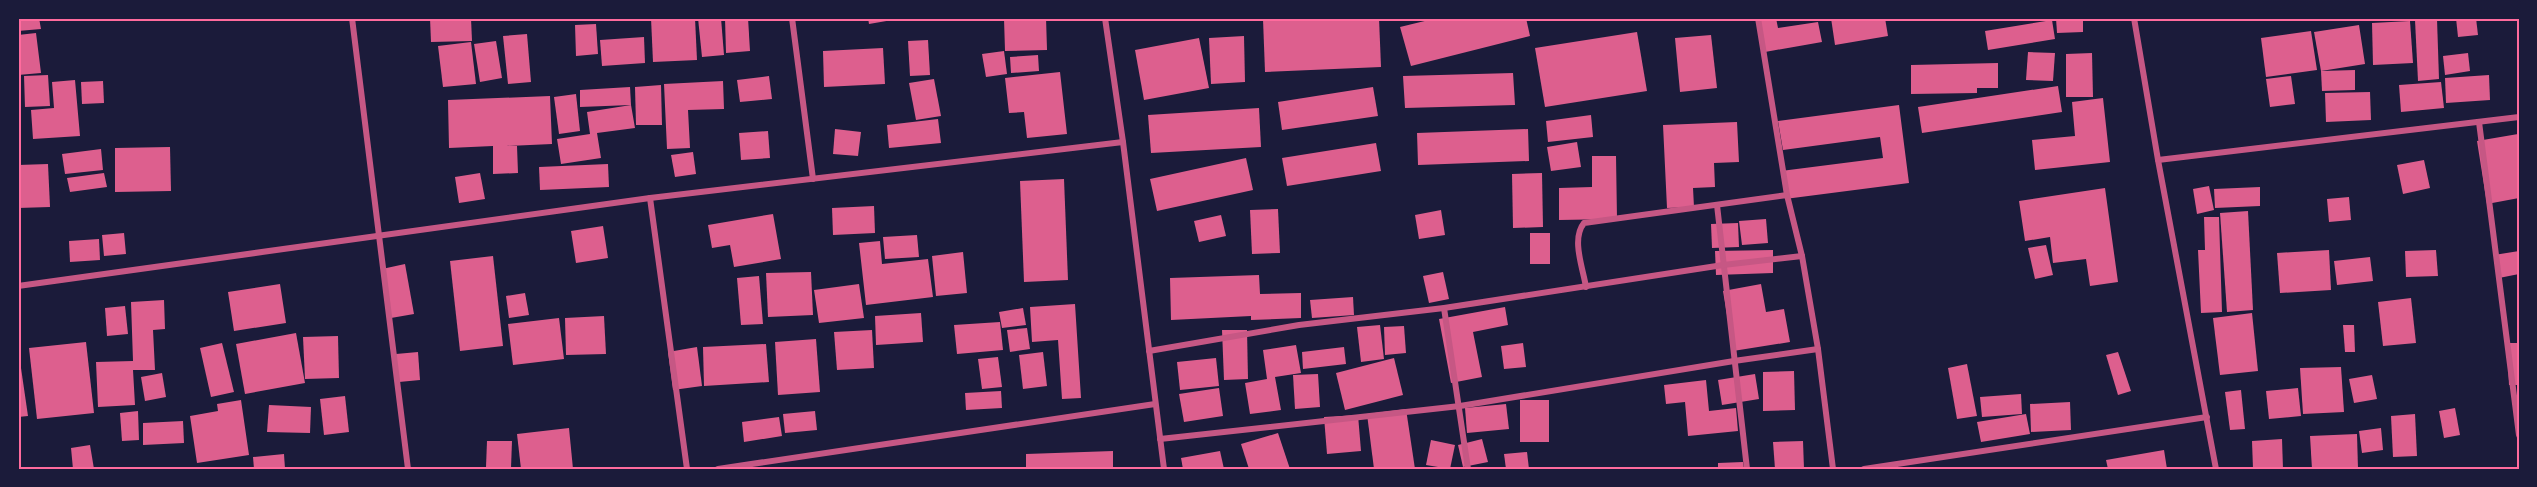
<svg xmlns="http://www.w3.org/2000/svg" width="2537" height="487" font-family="'Archivo Narrow',sans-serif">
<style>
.building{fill:#dd5f8e}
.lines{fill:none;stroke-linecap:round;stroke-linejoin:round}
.minor{stroke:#c65784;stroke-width:6}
.neatline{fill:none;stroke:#ff6b9d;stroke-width:2}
</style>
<rect width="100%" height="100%" fill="#1b1b3a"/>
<g class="building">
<path d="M18 18H39L41 29 18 31Z"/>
<path d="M430 18H471L472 41 431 42Z"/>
<path d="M651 18H695L697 60 653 62Z"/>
<path d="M698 18H721L724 55 702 57Z"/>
<path d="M725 18H748L750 51 726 53Z"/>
<path d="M868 18H898V19L869 24Z"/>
<path d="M1004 18H1046L1047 50 1005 51Z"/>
<path d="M1379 18 1381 67 1265 72 1263 19Z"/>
<path d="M1437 18H1526L1530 36 1411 66 1400 27Z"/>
<path d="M1759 18H1776L1778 28 1818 22 1822 42 1765 52Z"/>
<path d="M1831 18H1885L1888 36 1835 45Z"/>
<path d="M2056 18H2083V32L2057 33Z"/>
<path d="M2456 18H2476L2478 35 2458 37Z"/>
<path d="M2437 19 2439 79 2418 81 2415 20Z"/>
<path d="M2052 20 2055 39 1988 50 1985 31Z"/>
<path d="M2410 21 2413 63 2373 65 2372 23Z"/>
<path d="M596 24 598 54 576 56 575 25Z"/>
<path d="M2359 25 2365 64 2321 71 2314 32Z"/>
<path d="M2311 31 2317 70 2266 77 2261 38Z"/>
<path d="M1637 32 1647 91 1545 107 1535 48Z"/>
<path d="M36 33 41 73 18 75V35Z"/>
<path d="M527 34 531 82 508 84 503 36Z"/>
<path d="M1711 35 1717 88 1680 92 1675 38Z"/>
<path d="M1244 36 1245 82 1211 84 1209 38Z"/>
<path d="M644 37 645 63 602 66 600 40Z"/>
<path d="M1199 38 1209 88 1144 100 1135 50Z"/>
<path d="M928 40 930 75 910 76 908 41Z"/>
<path d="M496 41 502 78 480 82 474 44Z"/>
<path d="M471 42 476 84 443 87 438 46Z"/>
<path d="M883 48 885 84 824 87 823 51Z"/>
<path d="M1004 51 1007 74 986 77 982 54Z"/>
<path d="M2028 52 2055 53 2053 81 2026 80Z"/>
<path d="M2092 53 2093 97H2066V54Z"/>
<path d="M2468 53 2470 71 2445 75 2443 56Z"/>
<path d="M1038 55 1039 71 1011 73 1010 57Z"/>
<path d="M1998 63V88H1977V93L1911 94V65Z"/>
<path d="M2355 70V90L2322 91 2321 71Z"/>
<path d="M1060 72 1067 134 1027 138 1024 112 1009 113 1005 78Z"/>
<path d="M1513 73 1515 105 1405 108 1403 76Z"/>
<path d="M48 75 50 106 25 107 24 76Z"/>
<path d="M2489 75 2490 100 2446 103 2445 78Z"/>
<path d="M769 76 772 99 740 102 737 80Z"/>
<path d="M2291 76 2295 104 2270 107 2266 79Z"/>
<path d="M934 79 941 116 916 120 909 83Z"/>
<path d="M75 80 80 136 33 139 31 110 54 108 52 82Z"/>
<path d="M103 81 104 103 82 104 81 82Z"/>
<path d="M723 81 724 109 688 110 690 148 667 149 664 84Z"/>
<path d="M2441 82 2444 108 2401 112 2399 85Z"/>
<path d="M661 85 662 125H636L635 87Z"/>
<path d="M2058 86 2062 112 1922 133 1918 107Z"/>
<path d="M630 87 631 105 580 107V90Z"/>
<path d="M1373 87 1378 116 1282 130 1278 102Z"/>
<path d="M2370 92 2371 120 2326 122 2325 93Z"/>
<path d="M576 94 580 131 559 134 554 97Z"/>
<path d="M550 96 552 144 506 146H517L518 173 493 174V146L449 148 448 100Z"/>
<path d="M2103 98 2110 162 2035 170 2032 140 2075 136 2072 102Z"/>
<path d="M631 105 635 128 597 133 601 158 561 164 557 139 590 134 587 112Z"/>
<path d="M1899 105 1909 183 1785 199 1781 171 1883 158 1880 137 1783 150 1778 121Z"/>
<path d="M1259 108 1261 147 1151 153 1148 115Z"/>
<path d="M1591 115 1593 137 1548 142 1546 121Z"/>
<path d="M938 119 941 143 889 148 887 125Z"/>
<path d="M1737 122 1739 162 1714 163 1715 187 1693 188 1694 207 1667 208 1663 125Z"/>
<path d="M835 129 861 132 858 156 833 154Z"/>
<path d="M1528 129 1529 161 1418 165 1417 133Z"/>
<path d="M768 131 770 158 741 160 739 133Z"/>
<path d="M2518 134 2519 198 2487 204 2477 141Z"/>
<path d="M1577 142 1581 167 1551 171 1547 147Z"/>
<path d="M1376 143 1381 171 1287 186 1282 158Z"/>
<path d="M170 147 171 191 115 192V148Z"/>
<path d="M101 149 103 170 65 174 62 154Z"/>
<path d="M693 152 696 174 675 177 671 155Z"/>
<path d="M1592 156H1616L1617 219 1559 220V188L1592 187Z"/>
<path d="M1246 158 1253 190 1157 211 1150 179Z"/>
<path d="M2424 160 2430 188 2403 194 2397 165Z"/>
<path d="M48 164 50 207 18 208V165Z"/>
<path d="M608 164 609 187 540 190 539 167Z"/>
<path d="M104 173 107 187 70 192 67 178Z"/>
<path d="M480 173 485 199 459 203 455 177Z"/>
<path d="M1542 173 1543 227 1513 228 1512 174Z"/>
<path d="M1064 179 1068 280 1024 282 1020 181Z"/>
<path d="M2209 186 2214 210 2197 214 2193 189Z"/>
<path d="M2260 187V206L2215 208 2214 189Z"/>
<path d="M2105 188 2118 282 2090 286 2086 259 2053 263 2050 237 2025 241 2019 201Z"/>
<path d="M2349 197 2351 220 2329 222 2327 199Z"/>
<path d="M874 206 875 233 833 235 832 208Z"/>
<path d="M1278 209 1280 253 1252 254 1250 210Z"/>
<path d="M1441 210 1445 235 1419 239 1415 215Z"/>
<path d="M2248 211 2253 310 2227 312 2220 213Z"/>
<path d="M773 214 781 259 734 267 730 245 712 248 708 225Z"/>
<path d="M1221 215 1226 236 1199 242 1194 221Z"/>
<path d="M2204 217H2219L2222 312 2201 313 2198 250H2205Z"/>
<path d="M1766 219 1768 243 1742 245 1739 221Z"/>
<path d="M1738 223 1739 247 1712 248 1711 224Z"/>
<path d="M603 226 608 258 576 263 571 231Z"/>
<path d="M124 233 126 254 104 256 102 235Z"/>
<rect x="1530" y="233" width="20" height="31"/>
<path d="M917 235 919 257 885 259 883 237Z"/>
<path d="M99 239 100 260 70 262 69 241Z"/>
<path d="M880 241 882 264 928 259 933 297 866 305 859 243Z"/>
<path d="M2046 245 2053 275 2035 279 2028 248Z"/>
<path d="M1773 250V273L1716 275 1715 251Z"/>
<path d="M2329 250 2331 290 2280 293 2277 253Z"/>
<path d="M2436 250 2438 276 2406 277 2405 251Z"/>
<path d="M2519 251V274L2499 278 2494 255Z"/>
<path d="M963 252 967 293 936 296 932 256Z"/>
<path d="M493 256 503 346 460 351 450 261Z"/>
<path d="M2370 257 2373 281 2337 285 2334 261Z"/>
<path d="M405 264 414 314 391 318 382 269Z"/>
<path d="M811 272 813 315 768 317 766 273Z"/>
<path d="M1443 272 1449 299 1429 303 1423 276Z"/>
<path d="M1259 275 1260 294 1301 293V318L1251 320V316L1171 320 1170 278Z"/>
<path d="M759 276 763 324 741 325 737 278Z"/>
<path d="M280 284 286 323 234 331 228 292Z"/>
<path d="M859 284 864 318 819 323 814 290Z"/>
<path d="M1761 284 1766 312 1784 309 1790 342 1733 351 1723 291Z"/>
<path d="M525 293 529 315 509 318 506 296Z"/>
<path d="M1353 297 1354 315 1312 318 1310 300Z"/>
<path d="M2411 298 2416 343 2383 346 2378 302Z"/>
<path d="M164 300 165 329 153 330 155 370H133L135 405 98 407 96 362 133 361 131 302Z"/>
<path d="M1075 304 1081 398 1062 399 1058 340 1032 342 1030 307Z"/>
<path d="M125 306 128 334 107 336 105 308Z"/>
<path d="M1505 307 1508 325 1473 332 1482 377 1451 383 1439 319Z"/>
<path d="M1023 308 1026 325 1002 328 999 312Z"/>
<path d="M921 313 923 342 876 345 875 316Z"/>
<path d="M2252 313 2258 371 2220 375 2213 318Z"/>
<path d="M604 316 606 354 566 355 565 318Z"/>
<path d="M559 318 564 359 513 365 508 324Z"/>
<path d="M1000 322 1003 350 957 354 954 325Z"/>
<path d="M1380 325 1384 359 1361 362 1357 327Z"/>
<path d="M2343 325H2354L2355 352H2345Z"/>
<path d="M1404 326 1406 353 1385 355 1384 327Z"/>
<path d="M1027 328 1030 349 1010 352 1007 330Z"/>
<path d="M872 330 874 368 837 370 834 332Z"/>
<path d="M1222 330H1247L1248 379 1224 380Z"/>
<path d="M296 333 305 383 245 394 236 344Z"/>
<path d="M338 336 339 378 305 379 303 337Z"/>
<path d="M816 339 820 392 778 395 775 342Z"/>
<path d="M86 342 94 413 37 419 29 348Z"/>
<path d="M222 343 234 392 211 397 200 348Z"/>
<path d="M1523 343 1526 367 1504 369 1501 346Z"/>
<path d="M2507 343H2519V385H2509Z"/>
<path d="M766 344 769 382 704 386 703 347Z"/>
<path d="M1296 345 1301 373 1275 377 1281 410 1250 414 1245 383 1267 379 1263 350Z"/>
<path d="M697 347 702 386 673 390 668 352Z"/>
<path d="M1344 347 1346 364 1303 369 1302 352Z"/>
<path d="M418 352 420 380 399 382 396 354Z"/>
<path d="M1043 352 1047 386 1023 389 1019 355Z"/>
<path d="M2118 352 2131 391 2118 395 2106 355Z"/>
<path d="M998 357 1002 387 982 389 978 359Z"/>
<path d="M1216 358 1219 386 1180 390 1177 362Z"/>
<path d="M1394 358 1403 395 1345 410 1336 373Z"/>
<path d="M1967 364 1977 416 1957 419 1948 368Z"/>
<path d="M2341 367 2344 412 2303 414 2300 368Z"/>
<path d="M21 368 28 416 18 417V369Z"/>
<path d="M1794 371 1795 410 1763 411V372Z"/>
<path d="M162 373 166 397 145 401 141 377Z"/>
<path d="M1318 374 1320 407 1295 409 1293 375Z"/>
<path d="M1755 374 1759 399 1722 405 1718 380Z"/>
<path d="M2372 375 2377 399 2354 403 2349 379Z"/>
<path d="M1706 380 1709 411 1736 408 1738 431 1688 436 1685 402 1666 404 1664 385Z"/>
<path d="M1219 388 1223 416 1184 422 1179 394Z"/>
<path d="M2298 388 2301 416 2269 419 2266 391Z"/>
<path d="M2241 390 2245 429 2230 430 2225 392Z"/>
<path d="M1001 391 1002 408 966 410 965 393Z"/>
<path d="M2021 394 2022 414 1982 417 1980 397Z"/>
<path d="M345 396 349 432 324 435 320 399Z"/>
<path d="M241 400 249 455 197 463 190 416 218 411 217 404Z"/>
<rect x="1520" y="400" width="29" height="42"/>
<path d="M2070 402 2071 430 2031 432 2030 404Z"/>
<path d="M1506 404 1509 429 1467 433 1465 408Z"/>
<path d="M269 405 311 407 310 433 267 432Z"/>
<path d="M2455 408 2460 435 2444 438 2439 411Z"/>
<path d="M1406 409 1415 469H1374L1367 414Z"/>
<path d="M138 411 139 440 122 441 120 413Z"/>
<path d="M815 411 817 430 785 433 783 414Z"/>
<path d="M2026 414 2030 434 1981 442 1977 422Z"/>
<path d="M2415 414 2417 456 2393 457 2391 416Z"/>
<path d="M1358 415 1361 451 1327 454 1324 417Z"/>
<path d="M779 417 782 436 744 442 742 422Z"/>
<path d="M183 421 184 443 143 445V423Z"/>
<path d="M569 428 573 469H521L517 434Z"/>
<path d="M2381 428 2383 450 2362 453 2359 431Z"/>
<path d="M1278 433 1290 469H1249L1241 444Z"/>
<path d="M2357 434 2358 469H2312L2310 436Z"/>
<path d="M1482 439 1488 462 1463 467 1458 445Z"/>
<path d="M2282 439 2283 469H2253L2252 441Z"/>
<path d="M1431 440 1455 445 1450 469 1426 465Z"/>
<path d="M487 441H512L511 468 486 467Z"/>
<path d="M1803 441 1804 469H1775L1773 442Z"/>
<path d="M90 445 94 469H73L71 448Z"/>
<path d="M2164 450 2167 469H2108L2106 460Z"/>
<path d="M1113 451V469H1026V454Z"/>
<path d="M1220 451 1224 469H1183L1181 458Z"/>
<path d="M1527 452 1529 469H1506L1504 454Z"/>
<path d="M284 454 285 469H254L253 457Z"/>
<path d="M1743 462 1744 469H1718V463Z"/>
</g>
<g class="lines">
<g class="minor">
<path d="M352 18 408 469"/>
<path d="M792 18 813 179"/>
<path d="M1105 18 1123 142 1164 469"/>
<path d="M1758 18 1787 195 1802 256 1818 349 1833 469"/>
<path d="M2134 18 2158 160 2216 469"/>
<path d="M2479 122 2519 435"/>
<path d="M2158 160 2519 117"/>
<path d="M650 198 687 469"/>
<path d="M1717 205 1747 469"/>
<path d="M18 286 650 198 1123 142"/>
<path d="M1586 287C1583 268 1571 239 1584 223L1787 195"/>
<path d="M1444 308 1468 469"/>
<path d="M1149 351 1299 325 1444 308 1723 265 1802 256"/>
<path d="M1160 439 1460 406 1734 361 1818 349"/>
<path d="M718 469 1155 404"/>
<path d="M1864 469 2207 417"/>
</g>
</g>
<rect width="2537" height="487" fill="none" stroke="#1b1b3a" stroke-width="39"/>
<rect x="20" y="20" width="2498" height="448" class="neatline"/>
</svg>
